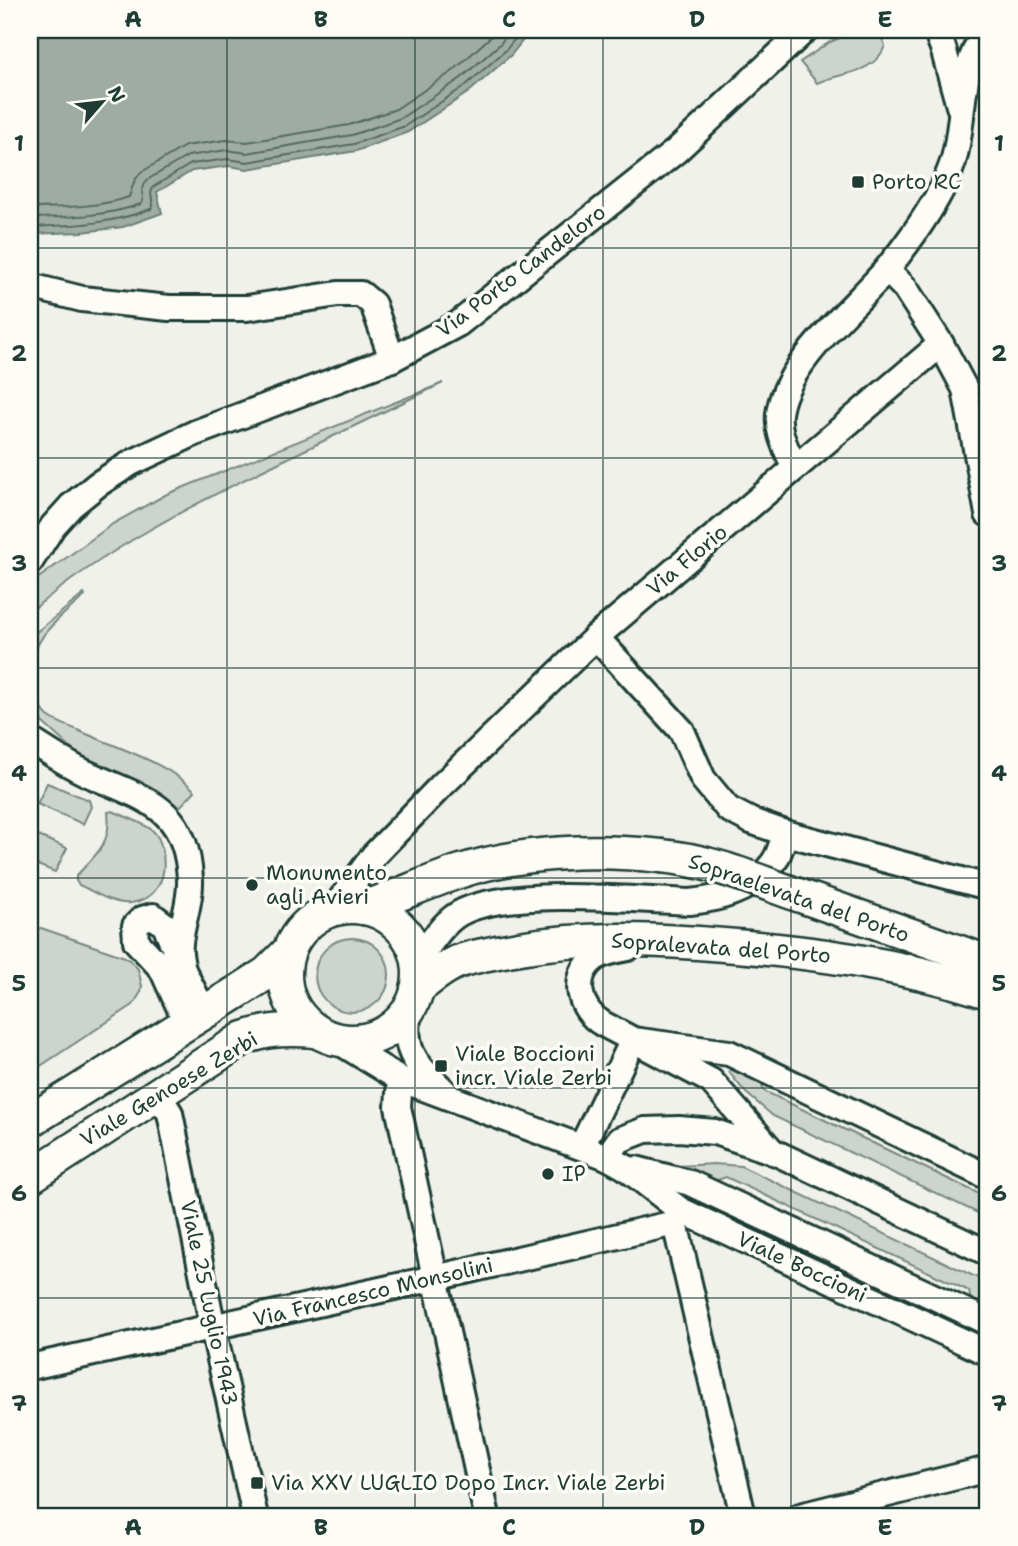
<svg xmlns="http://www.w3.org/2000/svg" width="1018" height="1546" font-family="'Shantell Sans',sans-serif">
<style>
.green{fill:#cdd3cd;stroke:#768880;stroke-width:2}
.water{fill:#9faca4;stroke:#6c8077;stroke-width:2}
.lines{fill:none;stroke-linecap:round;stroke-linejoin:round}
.shore{stroke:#526961;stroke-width:2}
.minor-casing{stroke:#1f3d34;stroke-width:30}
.major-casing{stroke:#1f3d34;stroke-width:37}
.minor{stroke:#fdfcf7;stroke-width:24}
.major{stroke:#fdfcf7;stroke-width:32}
.major-bridge-casing{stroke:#1f3d34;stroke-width:37;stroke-linecap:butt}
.major-bridge{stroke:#fdfcf7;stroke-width:32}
.grid{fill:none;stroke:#1f3d34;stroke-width:2;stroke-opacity:0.55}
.poi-dot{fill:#1f3d34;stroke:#fdfcf7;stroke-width:2.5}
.labels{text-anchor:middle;stroke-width:7;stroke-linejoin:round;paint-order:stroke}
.poi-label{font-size:21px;fill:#1f3d34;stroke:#fdfcf7;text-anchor:start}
.street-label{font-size:21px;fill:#1f3d34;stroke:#fdfcf7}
.neatline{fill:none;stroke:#1f3d34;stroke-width:2.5}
.grid-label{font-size:23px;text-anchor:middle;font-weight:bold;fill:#1f3d34}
</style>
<rect width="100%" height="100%" fill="#f0f1eb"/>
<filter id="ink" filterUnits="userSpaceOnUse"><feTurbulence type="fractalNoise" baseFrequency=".0143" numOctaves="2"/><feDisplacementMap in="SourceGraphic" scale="14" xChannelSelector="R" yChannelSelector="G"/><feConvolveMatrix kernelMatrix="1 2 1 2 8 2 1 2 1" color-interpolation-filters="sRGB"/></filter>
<g filter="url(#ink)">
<g class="green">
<path d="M855 32C868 31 882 31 885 46 874 75 841 72 817 83L800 62 830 42Z"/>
<path d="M443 383C389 409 334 436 280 462 192 505 105 549 30 612V586L33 582 114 523 167 494Z"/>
<path d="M84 594 85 596C58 619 25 641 33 682 34 692 40 709 48 716 57 723 72 727 82 732 118 748 168 763 195 791L177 810 153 790 78 755 30 711V637Z"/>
<path d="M47 783 89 800 91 807 83 824 37 804Z"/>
<path d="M113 811C125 817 142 822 152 830 158 835 161 843 162 850 168 874 159 899 131 903 113 905 95 892 79 885L76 881V876C96 855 112 843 108 812Z"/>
<path d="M36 835 67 848 55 872 30 862V840Z"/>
<path d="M41 928 125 957 132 962 138 969 142 986 141 992 133 1005 30 1073V930Z"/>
<circle cx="352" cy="975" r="37"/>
<path d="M731 1067 760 1080 764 1091 988 1198V1218L773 1116 745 1092 729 1072Z"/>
<path d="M714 1164 741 1166 978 1278 988 1289V1316L972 1308 969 1291 726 1177 712 1182 678 1166Z"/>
</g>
<path class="water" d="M30 30H531L511 55 469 92 408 132 356 151 247 169 229 166 192 171 157 192 162 213 123 227 82 232 30 234Z"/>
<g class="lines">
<g class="shore">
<path d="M30 208C63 207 97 208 129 197L134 182 140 173 185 146 226 140 247 142 349 125 396 109 453 71 498 30"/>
<path d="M30 218C68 217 104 217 141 204L143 201 142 189 147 180 188 156 227 150 247 153 352 135 401 118 460 79 500 44 511 30"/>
<path d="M30 227C75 225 107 225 151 209L153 206 151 193 153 187 191 164 228 159 247 162 354 144 405 126 465 86 506 50 522 30"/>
</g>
<defs>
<g id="minor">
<path d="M936 30 943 48 959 106"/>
<path d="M887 270 905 288 941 344 965 389 988 514"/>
<path d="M30 286 82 299 169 308H247L338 294H361L373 304 392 359"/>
<path d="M795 468C786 449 775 429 780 408 790 359 854 308 886 270 896 258 906 245 915 232 930 210 945 187 953 162 966 119 957 66 988 30"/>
<path d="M30 562 53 526 71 506 98 484 131 463 195 433 392 359 458 324 676 151 805 30"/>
<path d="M596 637 682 731 703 779 728 809 751 821 785 833 988 887"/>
<path d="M30 740C48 751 66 764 86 773 142 799 187 804 190 880 191 902 182 922 180 943 179 952 181 962 183 970"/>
<path d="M333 910 374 855 441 786 596 637 941 344"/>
<path d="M628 948C617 950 604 952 595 958 570 977 579 1010 603 1024L711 1081 773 1152"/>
<path d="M417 961C429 946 442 923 460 913 507 887 634 900 690 902 720 899 754 889 773 863 780 854 782 843 785 833"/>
<path d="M409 1009C402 1055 416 1063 446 1093"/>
<path d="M186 1022 162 969 136 941 135 926 142 919 153 916 165 925 183 970 204 1012"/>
<path d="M333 1038 400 1079 607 1157 625 1167 680 1210 988 1353"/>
<path d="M400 1079 398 1107 487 1516"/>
<path d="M157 1093 170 1113 213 1328 255 1516"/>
<path d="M582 1146 633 1040 729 1053 988 1177"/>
<path d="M607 1157 619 1140 645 1130 679 1129 715 1132 774 1152 988 1253"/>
<path d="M636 1169 690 1183 988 1322"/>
<path d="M680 1210 675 1223 743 1516"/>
<path d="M30 1367 435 1278 675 1223"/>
<path d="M800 1516 988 1469"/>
</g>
<g id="major">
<path d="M798 895 988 962"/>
<circle cx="352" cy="974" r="67"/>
<path d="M363 908C395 897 426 883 458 872 521 851 596 849 661 856"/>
<path d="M417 989C430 979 442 968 457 962 477 955 498 952 519 948 583 937 646 939 711 944 807 951 896 963 988 992"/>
<path d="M30 1121 242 989 267 973 288 952"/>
<path d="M30 1177 244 1038C269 1029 290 1029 316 1031"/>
</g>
</defs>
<use href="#minor" class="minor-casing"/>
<use href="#major" class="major-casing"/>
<use href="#minor" class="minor"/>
<use href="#major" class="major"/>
<defs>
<path id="major-bridge" d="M661 856C709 860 753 879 798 895"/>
</defs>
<use href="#major-bridge" class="major-bridge-casing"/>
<use href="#major-bridge" class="major-bridge"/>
</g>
</g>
<path class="grid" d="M227 30V1516M415 30V1516M603 30V1516M791 30V1516M30 248H988M30 458H988M30 668H988M30 878H988M30 1088H988M30 1298H988"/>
<g class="poi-dot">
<rect x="851" y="175" width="14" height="14" rx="3.5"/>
<circle cx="252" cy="885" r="7"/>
<rect x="434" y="1059" width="14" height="14" rx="3.5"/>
<circle cx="548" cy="1174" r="7"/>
<rect x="250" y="1476" width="14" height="14" rx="3.5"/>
</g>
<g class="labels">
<g class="poi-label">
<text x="872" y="189">Porto RC</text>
<text x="266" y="880">Monumento<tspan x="266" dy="24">agli Avieri</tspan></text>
<text x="455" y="1061">Viale Boccioni<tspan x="455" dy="24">incr. Viale Zerbi</tspan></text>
<text x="562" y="1181">IP</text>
<text x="271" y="1490">Via XXV LUGLIO Dopo Incr. Viale Zerbi</text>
</g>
<g class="street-label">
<text transform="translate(521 271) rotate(-37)" y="7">Via Porto Candeloro</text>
<text transform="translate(687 560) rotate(-40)" y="7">Via Florio</text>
<text transform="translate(799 898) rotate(19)" y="7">Sopraelevata del Porto</text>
<text transform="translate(721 948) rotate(4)" y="7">Sopralevata del Porto</text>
<text transform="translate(169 1089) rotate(-31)" y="7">Viale Genoese Zerbi</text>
<text transform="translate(802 1267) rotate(25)" y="7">Viale Boccioni</text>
<text transform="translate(373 1292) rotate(-13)" y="7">Via Francesco Monsolini</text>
<text transform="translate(209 1303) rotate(78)" y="7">Viale 25 Luglio 1943</text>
</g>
</g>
<rect width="1018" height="1546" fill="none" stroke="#fdfcf7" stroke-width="77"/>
<g transform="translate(102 102) rotate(62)" stroke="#fdfcf7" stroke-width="5" paint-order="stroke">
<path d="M0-5L12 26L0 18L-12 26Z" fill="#1f3d34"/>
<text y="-10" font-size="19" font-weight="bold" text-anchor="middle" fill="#1f3d34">N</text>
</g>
<rect x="38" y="38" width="941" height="1470" class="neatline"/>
<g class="grid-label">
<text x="133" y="27">A</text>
<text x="321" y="27">B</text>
<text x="509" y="27">C</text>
<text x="697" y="27">D</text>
<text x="885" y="27">E</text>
<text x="19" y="151">1</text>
<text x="999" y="151">1</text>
<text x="19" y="361">2</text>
<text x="999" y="361">2</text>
<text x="19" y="571">3</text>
<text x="999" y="571">3</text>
<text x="19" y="781">4</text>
<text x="999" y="781">4</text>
<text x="19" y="991">5</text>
<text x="999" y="991">5</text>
<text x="19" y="1201">6</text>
<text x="999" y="1201">6</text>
<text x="19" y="1411">7</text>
<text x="999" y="1411">7</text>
<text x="133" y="1535">A</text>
<text x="321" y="1535">B</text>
<text x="509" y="1535">C</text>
<text x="697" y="1535">D</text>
<text x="885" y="1535">E</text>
</g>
</svg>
